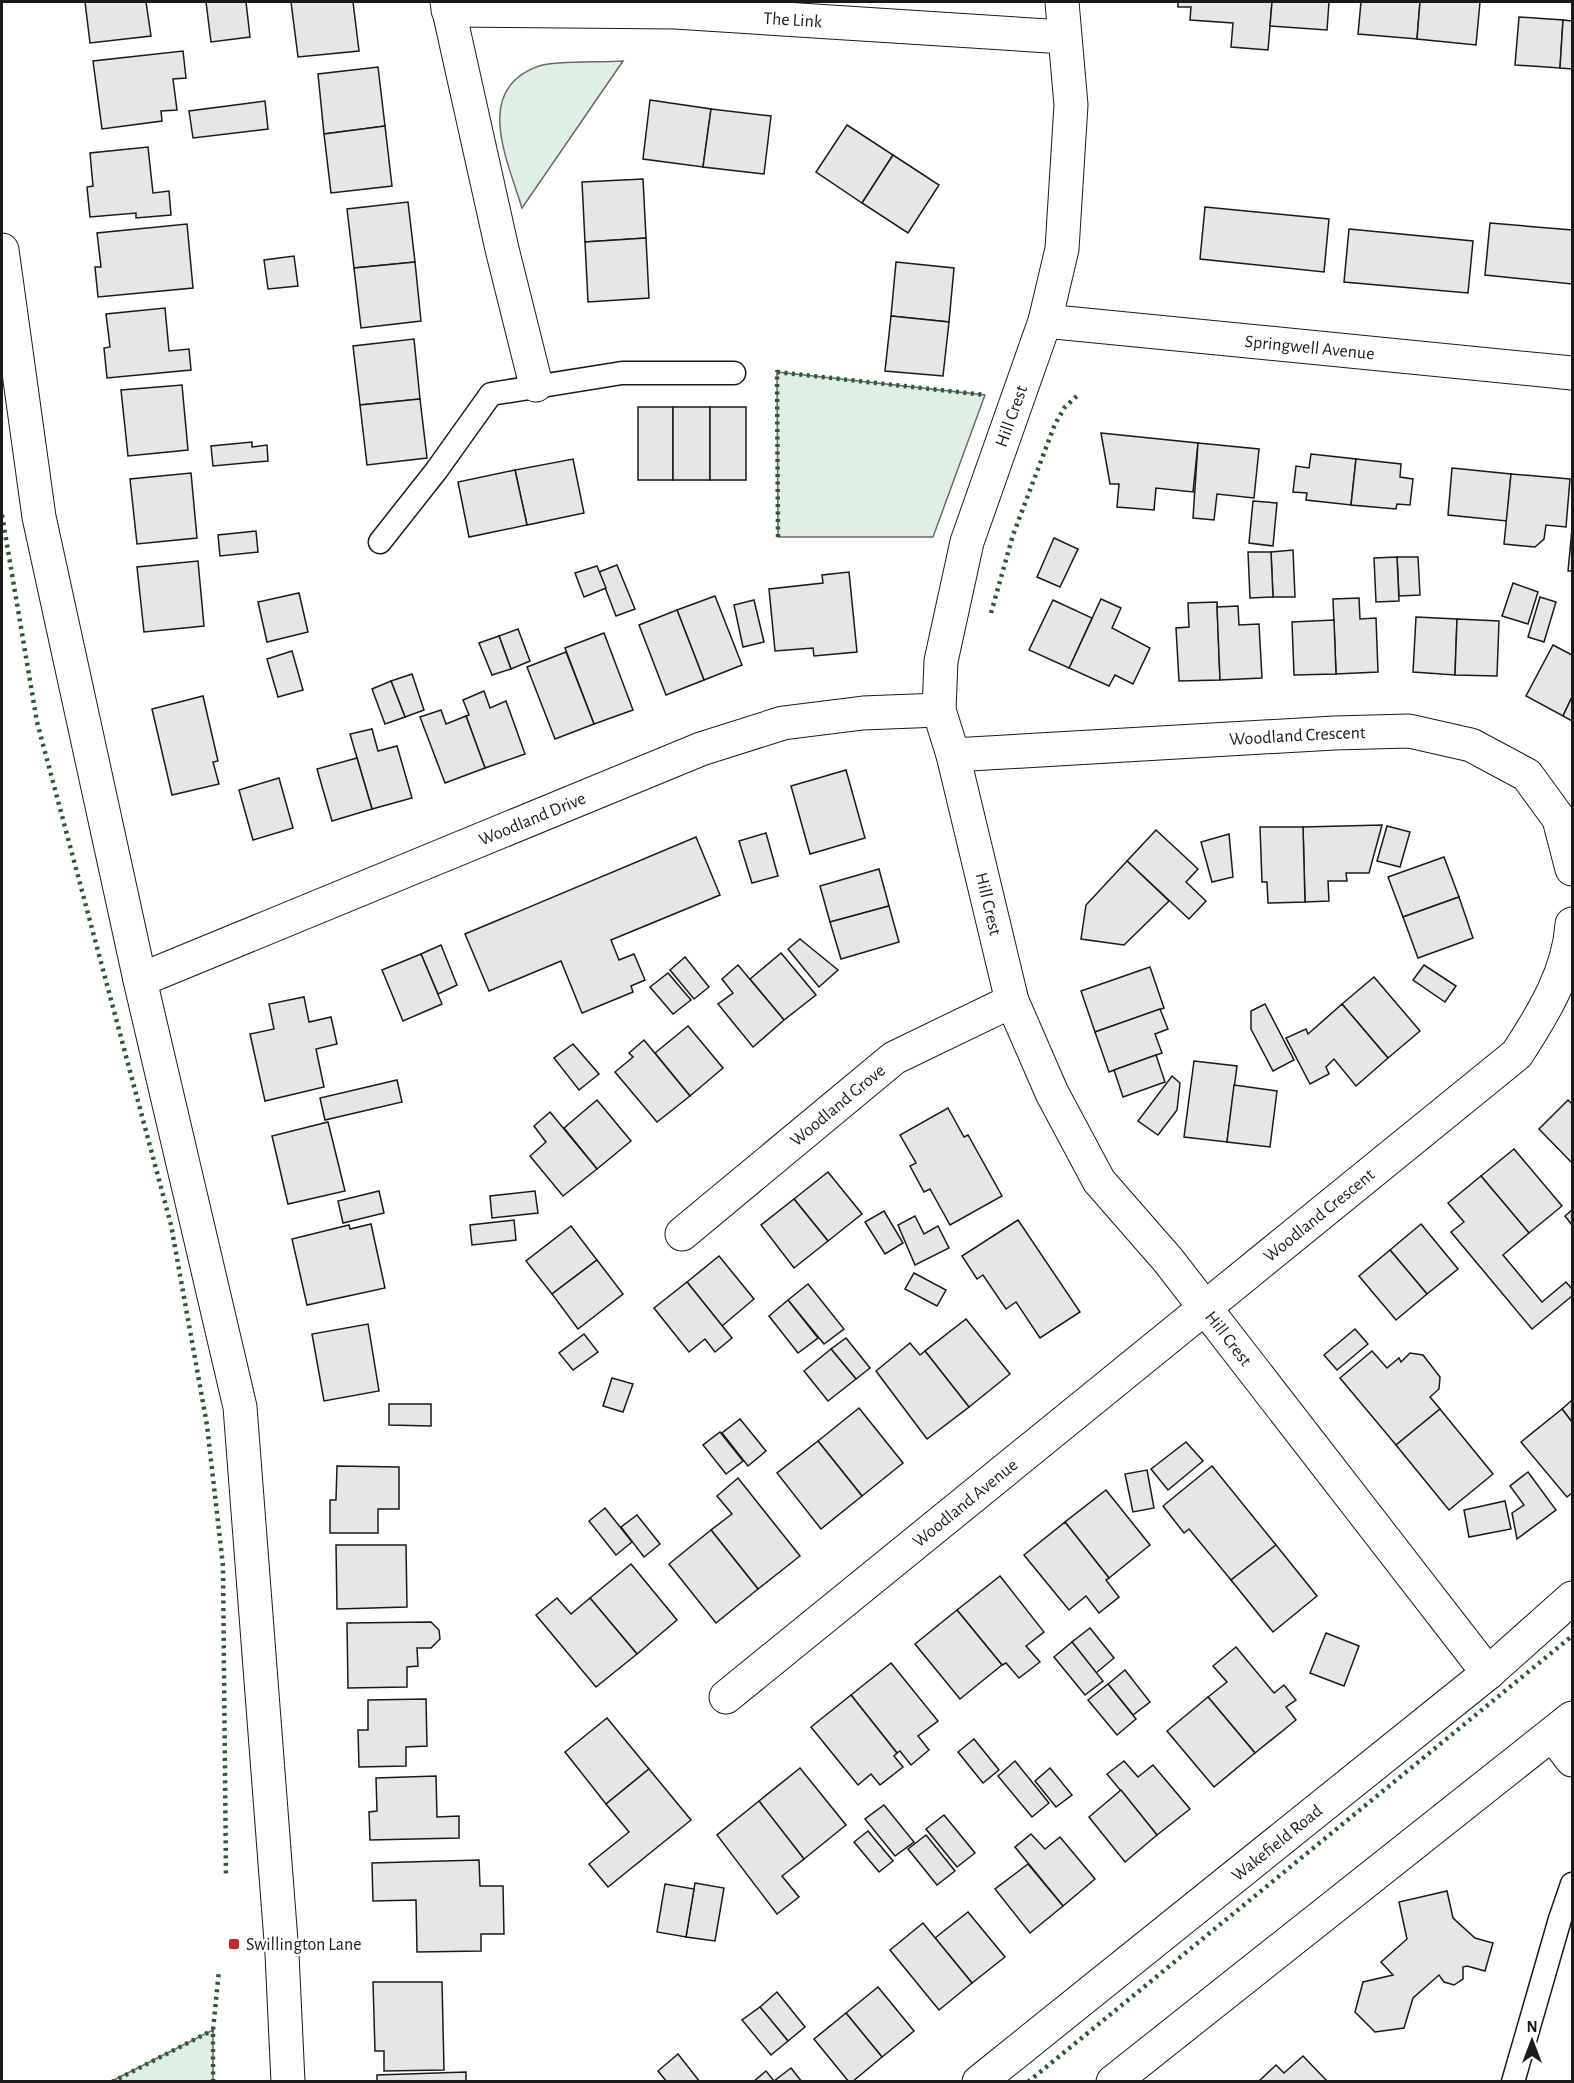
<svg xmlns="http://www.w3.org/2000/svg" width="1574" height="2083" font-family="'Alegreya Sans',sans-serif">
<style>
.green{fill:#e0efe3;stroke:#6a6a6a;stroke-width:1.5}
.building{fill:#e6e6e6;stroke:#1a1a1a;stroke-width:1.5}
.lines{fill:none;stroke-linecap:round;stroke-linejoin:round}
.lane-casing{stroke:#1a1a1a;stroke-width:25}
.street-casing{stroke:#1a1a1a;stroke-width:35}
.secondary-casing{stroke:#1a1a1a;stroke-width:35}
.primary-casing{stroke:#1a1a1a;stroke-width:35}
.lane{stroke:#fff;stroke-width:22}
.street{stroke:#fff;stroke-width:33}
.secondary{stroke:#fff;stroke-width:33}
.primary{stroke:#fff;stroke-width:33}
.hedge{stroke:#2b5a34;stroke-width:4.5;stroke-dasharray:3 4.5;stroke-linecap:butt}
.poi-dot{fill:#c62828;stroke:#fff;stroke-width:2}
.labels{text-anchor:middle;stroke-width:4.5;stroke-linejoin:round;paint-order:stroke}
.street-label{font-size:18px;fill:#1a1a1a;stroke:#fff}
.poi-label{font-size:18px;fill:#1a1a1a;stroke:#fff;text-anchor:start}
</style>
<rect width="100%" height="100%" fill="#fff"/>
<g class="green">
<path d="M623 61 522 208C508 161 472 89 539 66 558 60 601 63 623 61Z"/>
<path d="M777 372 985 395 933 537H778Z"/>
<path d="M213 2030V2081H112Z"/>
</g>
<g class="building">
<path d="M85 2H146L151 36 90 43Z"/>
<path d="M206 2H246L250 37 211 42Z"/>
<path d="M291 2H353L359 51 298 57Z"/>
<path d="M1178 2H1272L1268 50 1231 47 1233 23 1190 20 1191 7H1178Z"/>
<path d="M1272 2H1329L1327 30 1270 26Z"/>
<path d="M1361 2H1420L1417 39 1358 34Z"/>
<path d="M1420 2H1480L1476 45 1417 39Z"/>
<path d="M1519 17 1563 20 1560 68 1515 65Z"/>
<path d="M1563 20 1572 21V69L1560 68Z"/>
<path d="M183 51 186 78 173 79 177 110 161 111 162 121 102 129 93 61Z"/>
<path d="M378 67 385 126 324 134 318 74Z"/>
<path d="M650 100 711 109 703 167 643 159Z"/>
<path d="M265 101 268 129 193 138 189 111Z"/>
<path d="M711 109 771 116 764 174 703 167Z"/>
<path d="M847 125 893 155 862 203 816 172Z"/>
<path d="M385 126 392 186 331 193 324 134Z"/>
<path d="M148 147 153 193 169 191 171 215 136 218V213L90 217 87 187 93 186 90 153Z"/>
<path d="M893 155 939 185 908 233 862 203Z"/>
<path d="M643 179 646 238 585 242 582 182Z"/>
<path d="M408 202 415 262 354 268 347 209Z"/>
<path d="M1205 207 1329 219 1324 272 1200 259Z"/>
<path d="M1490 223 1572 230V284L1485 275Z"/>
<path d="M187 224 193 288 98 297 95 267H101L97 233Z"/>
<path d="M1349 229 1473 241 1468 293 1344 282Z"/>
<path d="M646 238 649 298 588 302 585 242Z"/>
<path d="M294 256 298 286 268 289 264 260Z"/>
<path d="M415 262 421 321 361 328 354 268Z"/>
<path d="M896 262 954 268 949 322 891 316Z"/>
<path d="M165 308 169 351 189 349 191 370 107 378 104 348 110 347 106 314Z"/>
<path d="M891 316 949 322 943 376 885 371Z"/>
<path d="M414 339 420 399 360 405 353 346Z"/>
<path d="M182 385 188 450 128 456 121 390Z"/>
<path d="M420 399 427 458 367 465 360 405Z"/>
<rect x="638" y="407" width="35" height="73"/>
<rect x="673" y="407" width="37" height="73"/>
<rect x="710" y="407" width="36" height="73"/>
<path d="M1101 433 1198 443 1193 492 1156 488 1154 510 1117 507 1119 484H1110Z"/>
<path d="M252 442V447L267 445 268 461 213 466 211 446Z"/>
<path d="M1198 443 1259 449 1254 498 1217 494 1214 520 1193 518Z"/>
<path d="M1311 454 1356 459 1351 505 1306 500 1307 493 1293 492 1296 466 1309 468Z"/>
<path d="M573 459 584 513 527 525 515 470Z"/>
<path d="M1356 459 1401 464 1400 477 1413 479 1410 505 1397 504 1396 509 1351 505Z"/>
<path d="M1452 468 1511 474 1507 521 1448 515Z"/>
<path d="M515 470 527 525 469 537 458 482Z"/>
<path d="M191 473 197 538 137 544 130 479Z"/>
<path d="M1511 474 1570 479 1566 527 1546 525 1544 539 1535 547 1504 544Z"/>
<path d="M1253 501 1277 503 1273 546 1249 543Z"/>
<path d="M1572 529V571H1568Z"/>
<path d="M256 531 258 552 220 556 218 535Z"/>
<path d="M1054 538 1078 549 1060 587 1037 577Z"/>
<path d="M1293 550 1295 597H1273L1271 552Z"/>
<path d="M1248 552H1271L1273 597 1250 598Z"/>
<path d="M1397 557H1418L1420 595 1399 596Z"/>
<path d="M1397 557 1399 601 1376 602 1374 558Z"/>
<path d="M198 561 204 626 144 632 137 567Z"/>
<path d="M617 565 635 609 616 616 599 572Z"/>
<path d="M597 566 606 588 584 597 575 573Z"/>
<path d="M849 572 857 652 814 656 813 648 775 651 769 589 823 583 822 575Z"/>
<path d="M1513 583 1538 592 1528 624 1502 616Z"/>
<path d="M299 593 308 632 267 642 258 602Z"/>
<path d="M715 596 742 665 704 680 677 610Z"/>
<path d="M1540 597 1556 602 1544 642 1528 637Z"/>
<path d="M1359 598 1360 619 1376 618 1378 672 1336 674 1333 599Z"/>
<path d="M1101 599 1121 608 1112 628 1150 648 1133 684 1115 675 1109 686 1069 668Z"/>
<path d="M754 600 764 642 743 647 734 605Z"/>
<path d="M1053 600 1092 618 1069 668 1029 650Z"/>
<path d="M1217 602 1220 680 1179 681 1176 628 1189 627 1188 603Z"/>
<path d="M1238 606 1239 625 1259 624 1262 678 1220 680 1217 607Z"/>
<path d="M677 610 704 680 666 695 639 625Z"/>
<path d="M1416 617 1457 619 1455 675 1413 672Z"/>
<path d="M1457 619 1499 621 1497 676 1455 675Z"/>
<path d="M1334 620 1336 674 1294 675 1292 622Z"/>
<path d="M518 629 530 661 511 669 499 636Z"/>
<path d="M604 633 633 710 594 724 565 648Z"/>
<path d="M499 636 511 669 492 675 479 643Z"/>
<path d="M1553 645 1572 655V697L1563 716 1526 696Z"/>
<path d="M292 651 303 690 278 697 267 659Z"/>
<path d="M566 652 594 724 555 739 527 667Z"/>
<path d="M412 674 424 710 405 717 391 681Z"/>
<path d="M391 681 405 717 385 724 372 689Z"/>
<path d="M484 691 490 708 506 701 525 754 485 768 466 716 469 715 463 700Z"/>
<path d="M203 696 218 761 213 762 219 784 172 795 152 709Z"/>
<path d="M1572 697V721L1563 716Z"/>
<path d="M441 710 446 724 466 716 485 768 445 783 420 717Z"/>
<path d="M372 729 378 751 397 746 412 798 372 809 350 734Z"/>
<path d="M357 758 372 809 332 821 317 769Z"/>
<path d="M846 770 865 838 810 854 791 786Z"/>
<path d="M279 778 293 828 253 840 239 790Z"/>
<path d="M1382 825 1369 873H1346L1347 881H1328L1329 901 1305 902 1303 827Z"/>
<path d="M1387 826 1410 832 1400 867 1377 861Z"/>
<path d="M1260 827H1303L1305 902 1268 903 1267 882H1262Z"/>
<path d="M1156 830 1198 869 1186 882 1206 901 1189 919 1127 861Z"/>
<path d="M766 833 778 876 752 883 739 841Z"/>
<path d="M1229 834 1233 877 1212 882 1201 842Z"/>
<path d="M696 837 720 895 611 940 619 960 634 954 645 980 631 986 633 992 582 1013 561 961 489 991 465 934Z"/>
<path d="M1444 857 1459 897 1403 917 1388 877Z"/>
<path d="M1127 861 1169 901 1124 945 1081 939 1086 905Z"/>
<path d="M879 869 889 906 830 922 820 886Z"/>
<path d="M1459 897 1473 938 1418 958 1403 917Z"/>
<path d="M889 906 899 942 841 959 830 922Z"/>
<path d="M800 939 838 970 819 987 788 949Z"/>
<path d="M441 945 457 985 438 994 421 954Z"/>
<path d="M781 953 816 995 784 1020 750 979Z"/>
<path d="M421 954 442 1004 403 1021 382 970Z"/>
<path d="M685 957 709 987 694 999 670 970Z"/>
<path d="M738 965 784 1020 753 1047 718 1004 733 993 722 979Z"/>
<path d="M1424 965 1456 986 1445 1002 1413 980Z"/>
<path d="M1150 967 1164 1008 1095 1032 1081 991Z"/>
<path d="M668 973 691 1000 673 1014 650 987Z"/>
<path d="M1374 977 1420 1031 1388 1058 1342 1004Z"/>
<path d="M304 997 309 1022 331 1017 337 1044 316 1049 324 1087 265 1101 250 1034 274 1029 269 1004Z"/>
<path d="M1265 1004 1294 1060 1273 1071 1251 1029V1011Z"/>
<path d="M1342 1004 1388 1058 1356 1086 1334 1059 1326 1067 1329 1074 1310 1084 1286 1038 1306 1029 1308 1034Z"/>
<path d="M1160 1009 1168 1029 1155 1034 1162 1053 1109 1072 1095 1032Z"/>
<path d="M688 1026 723 1068 690 1096 655 1053Z"/>
<path d="M644 1040 690 1096 657 1122 615 1072 633 1057 629 1053Z"/>
<path d="M573 1044 599 1074 579 1090 554 1058Z"/>
<path d="M1156 1055 1165 1082 1123 1097 1114 1070Z"/>
<path d="M1194 1061 1237 1066 1227 1142 1184 1137Z"/>
<path d="M1172 1076 1180 1083 1177 1110 1158 1135 1138 1121Z"/>
<path d="M397 1080 402 1102 325 1120 320 1098Z"/>
<path d="M1234 1085 1277 1091 1270 1147 1227 1142Z"/>
<path d="M597 1100 631 1141 597 1169 564 1128Z"/>
<path d="M1568 1100 1572 1104V1163L1539 1129Z"/>
<path d="M948 1108 964 1137 968 1135 1002 1196 950 1225 930 1189 924 1192 910 1166 916 1163 900 1135Z"/>
<path d="M550 1112 597 1169 563 1196 530 1156 546 1142 534 1126Z"/>
<path d="M328 1122 345 1191 288 1204 272 1136Z"/>
<path d="M1514 1149 1562 1206 1529 1233 1481 1176Z"/>
<path d="M828 1172 862 1214 828 1241 794 1199Z"/>
<path d="M1481 1176 1529 1233 1503 1255 1542 1302 1566 1282 1572 1289V1296L1532 1329 1451 1232 1464 1222 1448 1203Z"/>
<path d="M379 1191 384 1213 343 1223 338 1201Z"/>
<path d="M535 1191 538 1213 492 1218 490 1196Z"/>
<path d="M794 1199 828 1241 794 1268 761 1225Z"/>
<path d="M1572 1210V1225L1565 1216Z"/>
<path d="M884 1211 903 1243 885 1254 865 1222Z"/>
<path d="M915 1216 924 1234 938 1226 949 1248 915 1265 898 1225Z"/>
<path d="M514 1220 516 1240 472 1245 470 1225Z"/>
<path d="M1018 1220 1080 1312 1040 1338 1016 1302 1006 1309 983 1275 977 1279 962 1256Z"/>
<path d="M371 1224 385 1288 307 1305 292 1239 349 1225 350 1229Z"/>
<path d="M1421 1224 1458 1269 1427 1294 1390 1250Z"/>
<path d="M571 1226 597 1260 552 1294 526 1261Z"/>
<path d="M1390 1250 1427 1294 1396 1320 1359 1276Z"/>
<path d="M719 1256 754 1299 722 1326 687 1282Z"/>
<path d="M597 1260 623 1294 578 1329 552 1294Z"/>
<path d="M914 1273 946 1290 937 1306 905 1289Z"/>
<path d="M687 1282 732 1338 715 1352 705 1339 689 1352 654 1308Z"/>
<path d="M808 1284 844 1329 824 1344 788 1300Z"/>
<path d="M788 1300 818 1338 798 1353 769 1316Z"/>
<path d="M966 1319 1010 1374 969 1407 925 1351Z"/>
<path d="M368 1324 379 1391 324 1401 312 1334Z"/>
<path d="M1355 1329 1368 1344 1337 1370 1324 1355Z"/>
<path d="M584 1334 598 1352 573 1370 559 1353Z"/>
<path d="M846 1338 870 1368 856 1379 831 1349Z"/>
<path d="M910 1343 920 1355 925 1351 969 1407 927 1439 876 1371Z"/>
<path d="M831 1349 856 1379 828 1401 804 1371Z"/>
<path d="M1372 1351 1387 1368 1399 1358 1401 1362 1410 1353 1423 1355 1440 1377 1439 1389 1430 1397 1440 1409 1396 1445 1340 1378Z"/>
<path d="M612 1378 633 1384 623 1412 603 1406Z"/>
<path d="M1572 1400V1422L1562 1409Z"/>
<path d="M389 1404H431V1426L389 1425Z"/>
<path d="M859 1408 903 1463 862 1496 818 1441Z"/>
<path d="M1440 1409 1493 1474 1449 1510 1396 1445Z"/>
<path d="M1562 1409 1572 1422V1493L1567 1497 1521 1442Z"/>
<path d="M740 1419 766 1451 748 1466 722 1433Z"/>
<path d="M720 1432 743 1461 726 1474 703 1445Z"/>
<path d="M818 1441 862 1496 821 1529 777 1473Z"/>
<path d="M1186 1442 1203 1461 1168 1490 1151 1469Z"/>
<path d="M337 1466 399 1467V1509H378V1533H330V1500H336Z"/>
<path d="M1212 1466 1276 1545 1231 1580 1189 1529 1184 1533 1163 1506Z"/>
<path d="M1147 1470 1154 1508 1133 1512 1125 1474Z"/>
<path d="M1528 1472 1556 1510 1517 1539 1512 1513 1524 1505 1510 1486Z"/>
<path d="M738 1478 800 1556 758 1589 711 1530 732 1514 717 1496Z"/>
<path d="M1106 1490 1150 1545 1109 1578 1065 1522Z"/>
<path d="M1505 1501 1511 1529 1469 1537 1464 1510Z"/>
<path d="M605 1508 632 1542 616 1555 589 1521Z"/>
<path d="M637 1515 660 1544 644 1557 621 1527Z"/>
<path d="M1065 1522 1109 1578 1106 1580 1119 1597 1099 1613 1086 1596 1069 1610 1024 1555Z"/>
<path d="M711 1530 758 1589 716 1623 669 1564Z"/>
<path d="M336 1545H406L407 1607 337 1609Z"/>
<path d="M1276 1545 1317 1596 1273 1632 1231 1580Z"/>
<path d="M631 1564 677 1620 637 1654 590 1598Z"/>
<path d="M1000 1576 1044 1632 1026 1646 1040 1662 1019 1678 1006 1663 1002 1665 957 1610Z"/>
<path d="M557 1598 571 1614 590 1598 637 1654 596 1687 536 1615Z"/>
<path d="M957 1610 1002 1665 960 1699 915 1644Z"/>
<path d="M431 1622 439 1630 440 1639 431 1648H417L418 1666 407 1667V1687L348 1688 347 1623Z"/>
<path d="M1090 1628 1114 1658 1096 1673 1072 1642Z"/>
<path d="M1326 1633 1359 1646 1344 1686 1310 1673Z"/>
<path d="M1072 1642 1103 1681 1085 1695 1054 1657Z"/>
<path d="M1236 1647 1274 1693 1284 1685 1296 1700 1286 1707 1296 1720 1255 1753 1208 1697 1227 1682 1213 1666Z"/>
<path d="M891 1663 938 1721 918 1736 929 1750 911 1765 900 1751 897 1753 851 1695Z"/>
<path d="M1125 1670 1150 1702 1133 1715 1108 1684Z"/>
<path d="M1108 1684 1136 1719 1117 1735 1088 1700Z"/>
<path d="M851 1695 897 1753 894 1756 903 1767 880 1785 871 1774 858 1785 811 1727Z"/>
<path d="M1208 1697 1255 1753 1214 1787 1167 1731Z"/>
<path d="M426 1699 427 1746 406 1747V1766L359 1767 358 1730H368V1700Z"/>
<path d="M607 1718 649 1769 606 1804 565 1752Z"/>
<path d="M974 1739 999 1770 983 1783 958 1752Z"/>
<path d="M1015 1761 1049 1803 1032 1817 998 1776Z"/>
<path d="M1124 1761 1138 1777 1153 1765 1190 1809 1157 1835 1107 1774Z"/>
<path d="M800 1768 846 1825 804 1859 759 1801Z"/>
<path d="M1050 1768 1072 1795 1056 1807 1035 1781Z"/>
<path d="M649 1769 691 1820 608 1887 589 1864 629 1832 606 1804Z"/>
<path d="M436 1776 437 1817 459 1816V1838L370 1840 369 1812 377 1811 376 1778Z"/>
<path d="M1121 1790 1157 1835 1125 1862 1089 1817Z"/>
<path d="M759 1801 804 1859 782 1876 799 1897 777 1914 717 1835Z"/>
<path d="M884 1805 914 1842 895 1856 865 1819Z"/>
<path d="M944 1815 975 1853 957 1867 926 1829Z"/>
<path d="M868 1831 893 1861 879 1872 854 1842Z"/>
<path d="M1031 1834 1045 1849 1060 1837 1095 1879 1063 1906 1015 1847Z"/>
<path d="M926 1835 955 1871 937 1885 908 1849Z"/>
<path d="M479 1860 480 1886H503L504 1934H481V1951L417 1952 416 1900 373 1901 372 1863Z"/>
<path d="M1028 1864 1063 1906 1030 1933 995 1889Z"/>
<path d="M695 1883 724 1888 715 1941 686 1937Z"/>
<path d="M665 1884 694 1889 686 1937 657 1932Z"/>
<path d="M1447 1891 1453 1918 1475 1938 1493 1943 1485 1971 1467 1966 1463 1967V1979L1454 1985 1444 1982 1439 1975 1413 1998 1404 2028 1375 2032 1355 2012 1363 1982 1393 1975 1381 1962 1407 1939 1399 1902Z"/>
<path d="M968 1912 1005 1957 972 1983 935 1938Z"/>
<path d="M923 1923 972 1983 939 2010 890 1950Z"/>
<path d="M373 1982H442L444 2070 384 2071V2051H375Z"/>
<path d="M878 1987 914 2031 882 2057 846 2013Z"/>
<path d="M777 1992 805 2027 788 2041 760 2007Z"/>
<path d="M760 2007 788 2041 771 2055 742 2020Z"/>
<path d="M846 2013 882 2057 852 2082H849L814 2039Z"/>
<path d="M678 2054 700 2082H667L658 2071Z"/>
<path d="M1303 2056 1328 2082H1258L1276 2065 1284 2073Z"/>
<path d="M791 2068 802 2082H753L766 2071 774 2081Z"/>
<path d="M466 2072V2082H377V2075Z"/>
</g>
<g class="lines">
<defs>
<g id="lane">
<path d="M380 542 436 471 491 394 622 373H734"/>
<path d="M1513 2082 1560 1919 1572 1884"/>
</g>
<g id="street">
<path d="M447 2 502 249 536 385"/>
<path id="s1" d="M1062 2 1071 105 1062 249 1045 321 967 542 941 661 939 710 953 755 1012 1001 1052 1093 1099 1181 1168 1260 1488 1673"/>
<path id="s2" d="M448 10 675 12 1064 37"/>
<path id="s3" d="M1045 321 1572 373"/>
<path id="s4" d="M953 755 1334 733 1409 731 1471 745 1527 775 1559 819 1572 869"/>
<path id="s5" d="M140 980 701 749 783 723 863 713 939 710"/>
<path id="s6" d="M682 1234 894 1058 1012 1001"/>
<path id="s7" d="M726 1697 1517 1054C1543 1014 1569 972 1572 924"/>
<path d="M1552 1734 1572 1760"/>
<path id="s8" d="M979 2082 1488 1673 1572 1598"/>
</g>
<path id="secondary" d="M2 250 39 517 140 980 240 1407 282 1954 288 2082"/>
<path id="primary" d="M1113 2082 1572 1718"/>
</defs>
<use href="#lane" class="lane-casing"/>
<use href="#street" class="street-casing"/>
<use href="#secondary" class="secondary-casing"/>
<use href="#primary" class="primary-casing"/>
<use href="#lane" class="lane"/>
<use href="#street" class="street"/>
<use href="#secondary" class="secondary"/>
<use href="#primary" class="primary"/>
<g class="hedge">
<path d="M2 515 37 722 171 1225 207 1425 223 1566 226 1876"/>
<path d="M778 537 777 372 985 395"/>
<path d="M991 613 1013 535 1055 424 1065 407 1078 395"/>
<path d="M112 2082 213 2030"/>
<path d="M213 2082V2030L219 1970"/>
<path d="M1028 2082 1572 1636"/>
</g>
</g>
<rect class="poi-dot" x="228" y="1938" width="12" height="12" rx="3"/>
<g class="labels">
<g class="street-label">
<text dy="6" stroke="none"><textPath href="#s2" startOffset="345">The Link</textPath></text>
<text dy="6" stroke="none"><textPath href="#s3" startOffset="266">Springwell Avenue</textPath></text>
<text transform="translate(1011 416) rotate(-70)" y="6">Hill Crest</text>
<text dy="6" stroke="none"><textPath href="#s4" startOffset="345">Woodland Crescent</textPath></text>
<text dy="6" stroke="none"><textPath href="#s5" startOffset="424">Woodland Drive</textPath></text>
<text dy="6" stroke="none"><textPath href="#s1" startOffset="927">Hill Crest</textPath></text>
<text dy="6" stroke="none"><textPath href="#s6" startOffset="202">Woodland Grove</textPath></text>
<text dy="6" stroke="none"><textPath href="#s7" startOffset="764">Woodland Crescent</textPath></text>
<text dy="6" stroke="none"><textPath href="#s1" startOffset="1431">Hill Crest</textPath></text>
<text dy="6" stroke="none"><textPath href="#s7" startOffset="308">Woodland Avenue</textPath></text>
<text dy="6" stroke="none"><textPath href="#s8" startOffset="382">Wakefield Road</textPath></text>
</g>
<g class="poi-label">
<text x="246" y="1950">Swillington Lane</text>
</g>
</g>
<rect width="1574" height="2083" fill="none" stroke="#1a1a1a" stroke-width="6"/>
<g transform="translate(1532 2041)" stroke="#ffffff" stroke-width="4.5" paint-order="stroke">
<path d="M0-4.5L10 22L0 15L-10 22Z" fill="#1a1a1a"/>
<text y="-9" font-size="16" font-weight="bold" text-anchor="middle" fill="#1a1a1a">N</text>
</g>
</svg>
